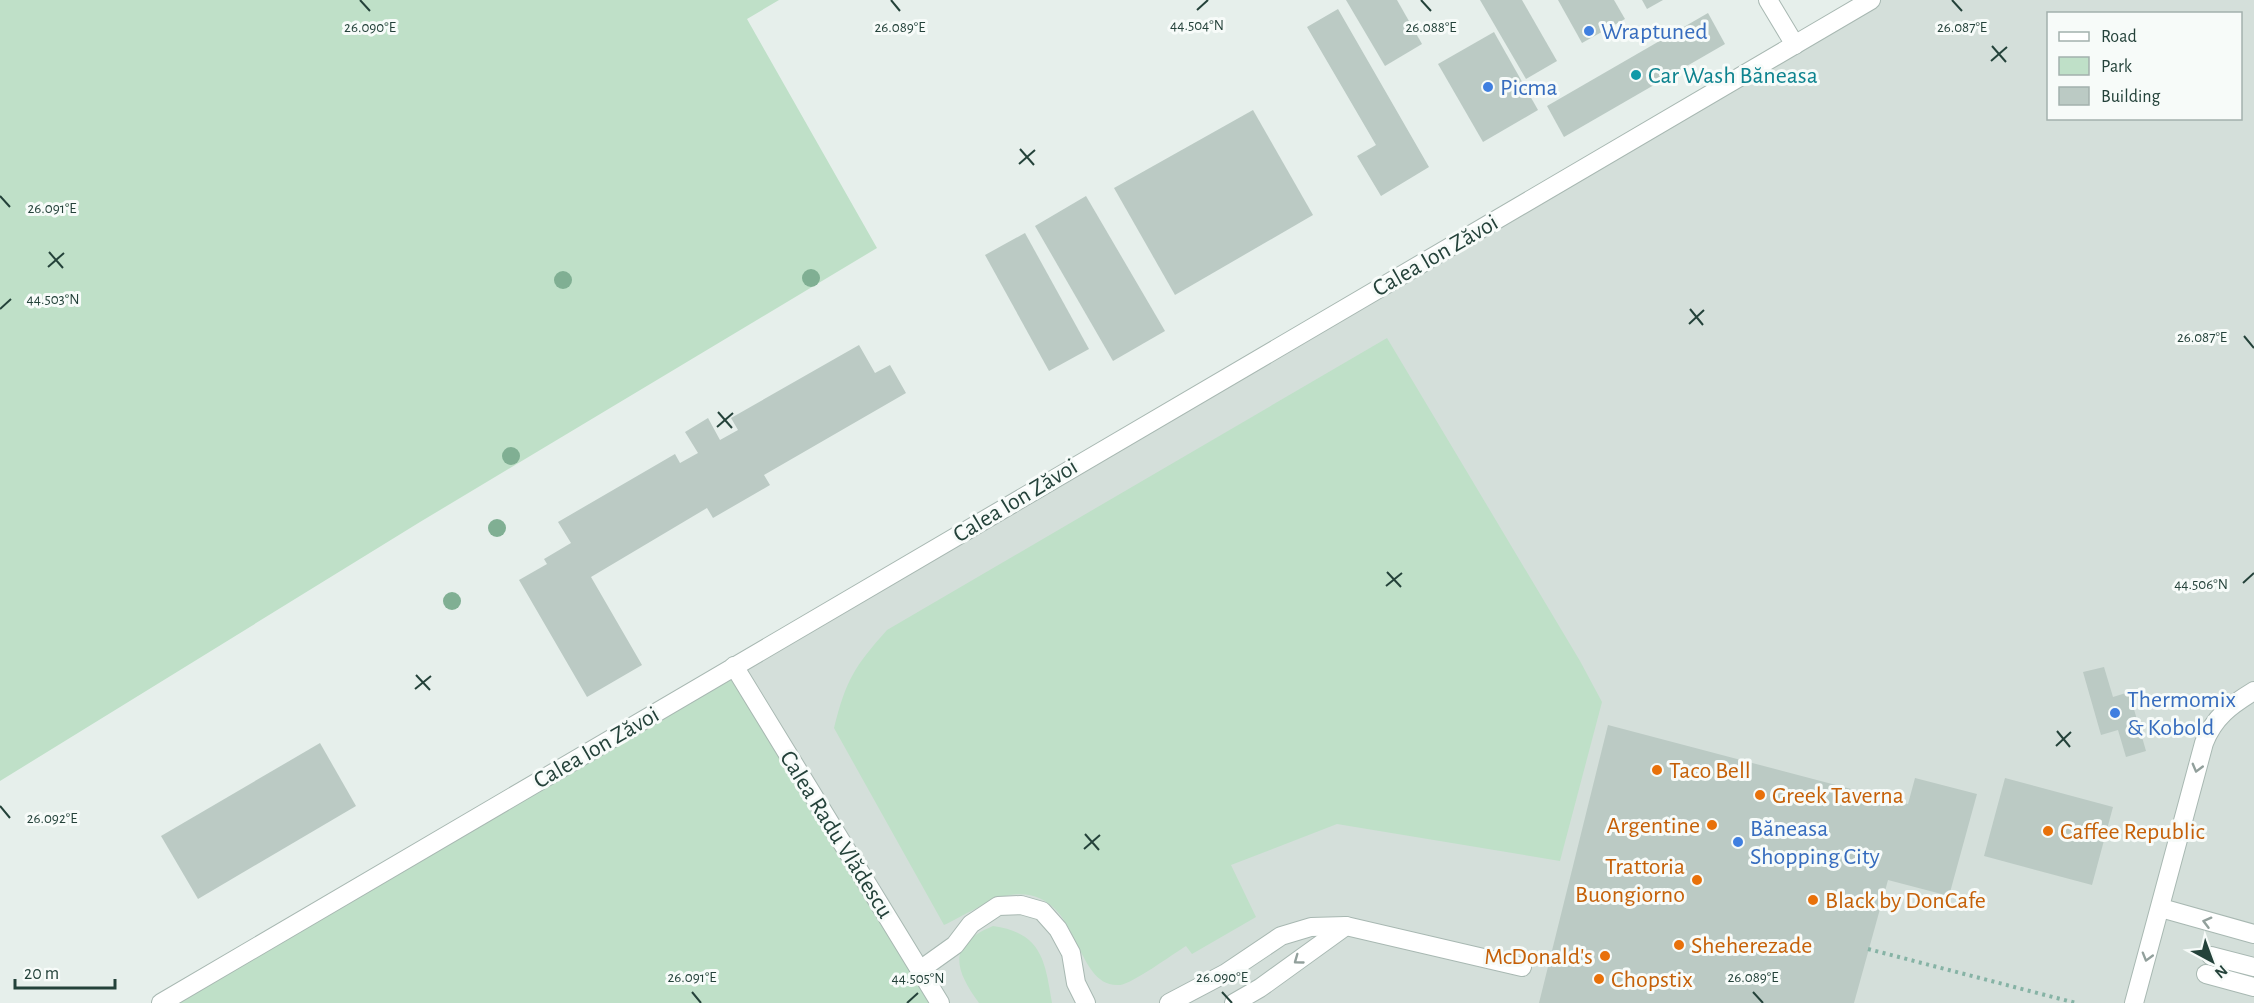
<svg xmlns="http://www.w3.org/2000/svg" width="2254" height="1003" font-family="'Alegreya Sans',sans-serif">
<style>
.built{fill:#d4dfda;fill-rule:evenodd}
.green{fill:#bfe0c8}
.building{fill:#bbcac4}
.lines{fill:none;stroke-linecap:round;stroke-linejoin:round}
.service-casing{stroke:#a8b8b2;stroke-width:20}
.minor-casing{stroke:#a8b8b2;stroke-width:20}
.path{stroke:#86b3a5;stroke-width:4;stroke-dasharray:3 4.5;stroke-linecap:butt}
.service{stroke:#fff;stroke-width:18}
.minor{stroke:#fff;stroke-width:18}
.tree{fill:#80af93}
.oneway{stroke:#92a09c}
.ticks{fill:none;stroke:#24423a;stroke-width:2}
.shop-dot{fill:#3f7fe0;stroke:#f7fbf9;stroke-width:2}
.culture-dot{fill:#0f9aa8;stroke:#f7fbf9;stroke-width:2}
.food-dot{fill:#e8710a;stroke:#f7fbf9;stroke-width:2}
.labels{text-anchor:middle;stroke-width:6;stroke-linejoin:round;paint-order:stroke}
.shop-label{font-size:24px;fill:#366cbe;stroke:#f7fbf9;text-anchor:start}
.culture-label{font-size:24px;fill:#0d838f;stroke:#f7fbf9;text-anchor:start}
.street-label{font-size:24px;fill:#24423a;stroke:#f7fbf9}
.food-label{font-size:24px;fill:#c56008;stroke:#f7fbf9;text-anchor:start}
.ticks-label{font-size:15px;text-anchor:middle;fill:#24423a;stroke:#f7fbf9;stroke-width:6;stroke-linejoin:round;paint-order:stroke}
</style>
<rect width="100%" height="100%" fill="#e6efeb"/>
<path class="built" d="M1871 0H2254V1003H940L734 666ZM2048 14H2240V118H2048Z"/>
<g class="green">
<path d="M0 0H779L747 19 877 248 420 522 0 781Z"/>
<path d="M1387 338 1580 661 1602 702 1560 861 1337 824 1231 865 1256 917 1192 954 1186 946C1173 954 1132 984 1120 985 1071 989 1083 885 1010 895 991 898 962 917 944 925L834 728C846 680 854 667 887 630Z"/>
<path d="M734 666 940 1003H161Z"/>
<path d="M993 926C1042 933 1045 961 1052 1003H979C954 968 947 945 993 926Z"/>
</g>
<g class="building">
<path d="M1346 0H1397L1422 44 1385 66Z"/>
<path d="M1480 0H1522L1557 61 1526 79Z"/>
<path d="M1558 0H1614L1625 19 1582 43Z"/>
<path d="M1642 0H1663L1647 9Z"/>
<path d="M1338 9 1429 167 1381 196 1357 156 1376 145 1307 27Z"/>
<path d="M1708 13 1725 44 1564 137 1547 106Z"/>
<path d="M1494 32 1538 110 1483 142 1438 64Z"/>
<path d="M1253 110 1313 215 1175 295 1114 188Z"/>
<path d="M1086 196 1165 331 1113 361 1035 226Z"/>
<path d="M1025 233 1089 349 1049 371 985 255Z"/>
<path d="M859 345 875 373 890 365 906 393 764 475 770 485 713 518 707 508 591 577 642 665 587 697 519 580 547 564 544 559 571 543 558 522 675 454 680 463 698 453 685 432 708 418 720 440 738 430 731 418Z"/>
<path d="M2104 667 2113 697 2129 692 2146 751 2126 757 2118 730 2101 735 2083 672Z"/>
<path d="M1608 725 1908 804 1915 778 1977 794 1949 896 1888 880 1854 1003H1539Z"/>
<path d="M320 743 356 806 198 899 161 836Z"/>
<path d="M2005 778 2113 807 2092 885 1984 856Z"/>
</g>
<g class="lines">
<defs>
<g id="service">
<path d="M1768 0 1795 45"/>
<path d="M2161 908 2254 934"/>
<path d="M2211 956 2254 967"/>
<path d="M920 970 955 945 971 924 998 906 1021 905 1042 911 1058 929 1071 953 1076 983 1086 1003"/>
<path d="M2206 974 2254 987"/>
<path d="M1169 1003 1226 973 1281 936 1311 927 1346 926 1522 967"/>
<path d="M1234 1003 1260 988 1346 926"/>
<path d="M2134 1003 2204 743C2214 717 2231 705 2254 691"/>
</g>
<g id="minor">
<path d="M734 666 940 1003"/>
<path d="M161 1003 1871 0"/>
</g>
</defs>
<use href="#service" class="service-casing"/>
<use href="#minor" class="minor-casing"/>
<path class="path" d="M1868 949 2076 1003"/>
<use href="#service" class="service"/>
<use href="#minor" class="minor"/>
</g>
<g class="tree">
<circle cx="811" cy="278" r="9"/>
<circle cx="563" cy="280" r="9"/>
<circle cx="511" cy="456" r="9"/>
<circle cx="497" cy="528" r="9"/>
<circle cx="452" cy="601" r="9"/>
</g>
<defs><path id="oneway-chevron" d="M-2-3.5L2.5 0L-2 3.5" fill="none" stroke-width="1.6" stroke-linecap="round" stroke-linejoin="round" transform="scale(1.5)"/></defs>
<g class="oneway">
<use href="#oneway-chevron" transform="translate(2197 768) rotate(105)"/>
<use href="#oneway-chevron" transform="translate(2207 922) rotate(-165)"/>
<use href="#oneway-chevron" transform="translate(2147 957) rotate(106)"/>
<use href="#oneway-chevron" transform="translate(1298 960) rotate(144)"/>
</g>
<path class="ticks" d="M360 0 370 11M891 0 900 11M1421 0 1431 11M1952 0 1962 11M1197 10 1208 0M1992 46 2006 62M1991 61 2007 47M1020 149 1034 165M1019 164 1035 150M0 196 10 207M49 252 63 268M48 267 64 253M0 309 11 299M1690 309 1703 325M1689 324 1704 310M2244 336 2254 348M718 412 732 428M717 427 733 413M1387 572 1401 587M2243 583 2254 573M1386 586 1402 573M416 675 430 690M415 689 431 676M2057 731 2070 747M2056 746 2071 732M0 806 10 818M1085 834 1099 850M1084 849 1100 835M692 992 701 1003M1222 992 1232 1003M1753 992 1763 1003M907 1003 918 993"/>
<g class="shop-dot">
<circle cx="1589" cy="31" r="6"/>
<circle cx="1488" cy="87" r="6"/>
<circle cx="2115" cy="713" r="6"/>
<circle cx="1738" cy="842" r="6"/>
</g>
<circle class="culture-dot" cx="1636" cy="75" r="6"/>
<g class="food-dot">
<circle cx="1657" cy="770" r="6"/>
<circle cx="1760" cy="795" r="6"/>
<circle cx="1712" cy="825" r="6"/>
<circle cx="2048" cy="831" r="6"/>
<circle cx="1697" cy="880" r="6"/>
<circle cx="1813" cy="900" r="6"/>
<circle cx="1679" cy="945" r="6"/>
<circle cx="1605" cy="956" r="6"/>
<circle cx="1599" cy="979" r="6"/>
</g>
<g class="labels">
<g class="shop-label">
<text x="1601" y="39">Wraptuned</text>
<text x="1500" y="95">Picma</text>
<text x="2127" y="707">Thermomix<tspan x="2127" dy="28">&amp; Kobold</tspan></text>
<text x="1750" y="836">Băneasa<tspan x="1750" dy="28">Shopping City</tspan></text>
</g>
<g class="culture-label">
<text x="1648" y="83">Car Wash Băneasa</text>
</g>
<g class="street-label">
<text transform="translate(1435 255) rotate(-30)" y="8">Calea Ion Zăvoi</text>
<text transform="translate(1015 500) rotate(-31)" y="8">Calea Ion Zăvoi</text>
<text transform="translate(596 747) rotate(-30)" y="8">Calea Ion Zăvoi</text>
<text transform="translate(837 834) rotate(58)" y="8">Calea Radu Vlădescu</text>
</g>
<g class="food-label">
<text x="1669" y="778">Taco Bell</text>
<text x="1772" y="803">Greek Taverna</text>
<text x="1700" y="833" text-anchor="end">Argentine</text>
<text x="2060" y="839">Caffee Republic</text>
<text x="1685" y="874" text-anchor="end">Trattoria<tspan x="1685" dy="28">Buongiorno</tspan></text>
<text x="1825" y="908">Black by DonCafe</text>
<text x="1691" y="953">Sheherezade</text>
<text x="1593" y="964" text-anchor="end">McDonald's</text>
<text x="1611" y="987">Chopstix</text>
</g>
</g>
<g class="ticks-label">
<text x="1197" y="30">44.504°N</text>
<text x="370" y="32">26.090°E</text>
<text x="1431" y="32">26.088°E</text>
<text x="900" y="32">26.089°E</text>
<text x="1962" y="32">26.087°E</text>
<text x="52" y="213">26.091°E</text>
<text x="53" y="304">44.503°N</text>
<text x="2202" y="342">26.087°E</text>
<text x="2201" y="589">44.506°N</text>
<text x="52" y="823">26.092°E</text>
<text x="692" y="982">26.091°E</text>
<text x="1222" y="982">26.090°E</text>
<text x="1753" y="982">26.089°E</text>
<text x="918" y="983">44.505°N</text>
</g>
<rect x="2047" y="12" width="195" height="108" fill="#f7fbf9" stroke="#a3b1ad" stroke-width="1.5"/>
<rect x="2059" y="32" width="30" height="9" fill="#ffffff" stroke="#a3b1ad" stroke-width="1.5"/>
<text x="2101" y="42" font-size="18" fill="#24423a">Road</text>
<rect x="2059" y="57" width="30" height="18" fill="#bfe0c8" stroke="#a3b1ad" stroke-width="1.5"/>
<text x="2101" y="72" font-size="18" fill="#24423a">Park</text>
<rect x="2059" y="87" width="30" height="18" fill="#bbcac4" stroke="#a3b1ad" stroke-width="1.5"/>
<text x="2101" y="102" font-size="18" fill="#24423a">Building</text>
<g transform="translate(2212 961) rotate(139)" stroke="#f7fbf9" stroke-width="4.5" paint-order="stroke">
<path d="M0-4.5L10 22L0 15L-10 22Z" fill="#24423a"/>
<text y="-9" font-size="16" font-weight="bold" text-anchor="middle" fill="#24423a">N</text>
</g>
<path d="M15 979v9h100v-9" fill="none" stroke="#24423a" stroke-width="3"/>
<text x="24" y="979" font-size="18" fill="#24423a" stroke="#f7fbf9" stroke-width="4.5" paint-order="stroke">20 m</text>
</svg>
